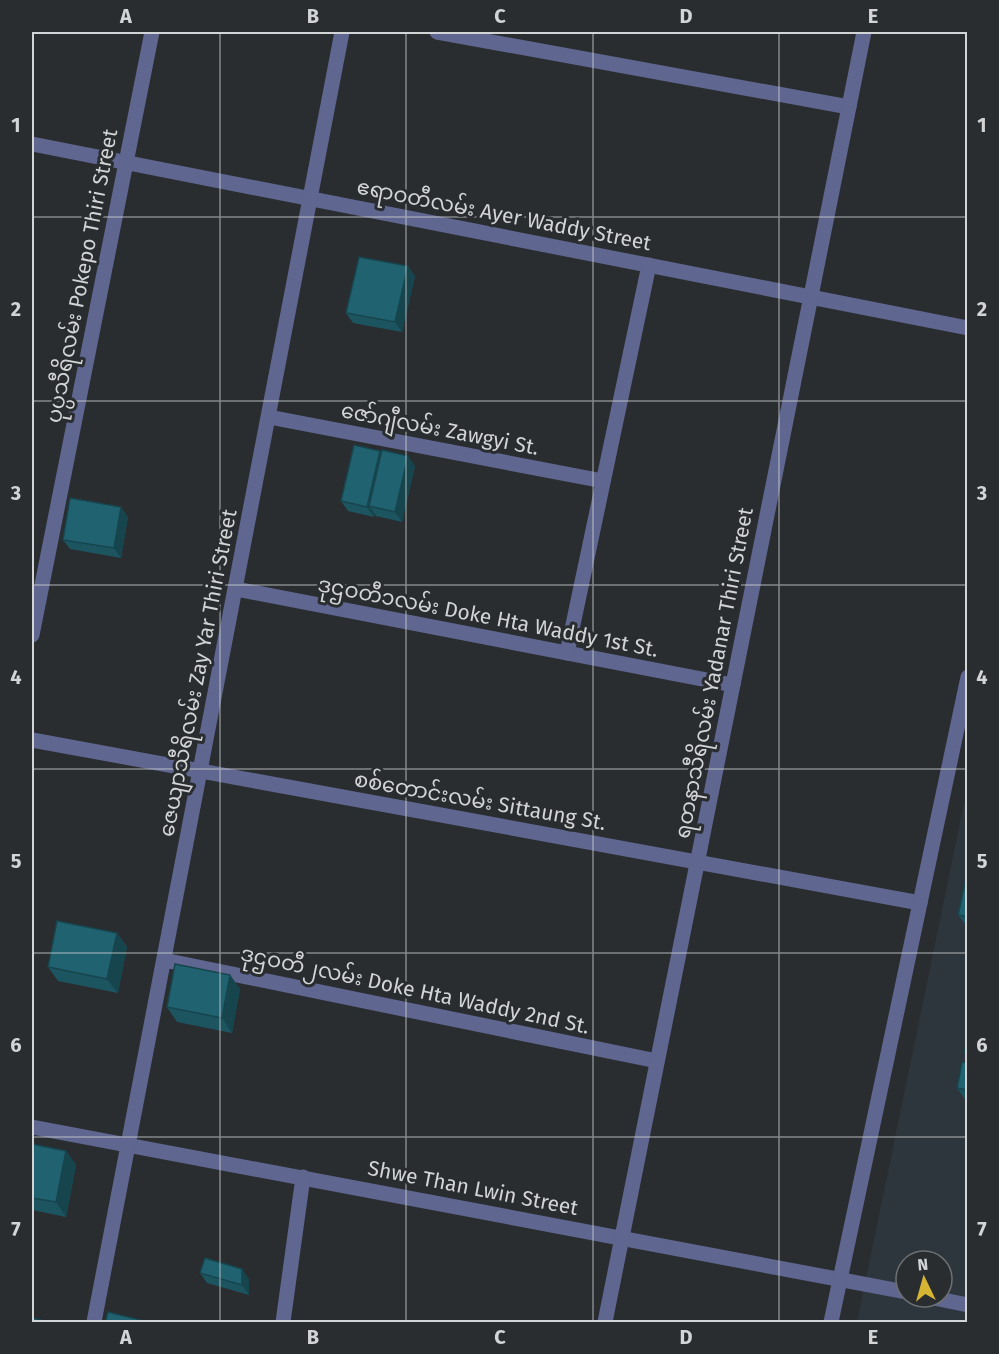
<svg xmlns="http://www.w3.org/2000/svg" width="999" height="1354" font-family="'Fira Sans','Noto Sans Myanmar',sans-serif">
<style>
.built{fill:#2e363d;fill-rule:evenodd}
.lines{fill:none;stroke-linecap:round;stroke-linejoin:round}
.minor{stroke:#5f668f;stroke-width:15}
.wall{fill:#1c5460}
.shaded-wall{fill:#17454e}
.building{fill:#216270;stroke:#17454e;stroke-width:1.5}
.grid{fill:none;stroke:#d2d4d6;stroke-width:1.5;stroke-opacity:0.55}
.labels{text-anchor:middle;stroke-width:6;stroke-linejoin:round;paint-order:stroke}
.street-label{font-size:21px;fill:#d2d4d6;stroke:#2a2d30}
.neatline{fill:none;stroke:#d2d4d6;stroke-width:2}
.grid-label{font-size:20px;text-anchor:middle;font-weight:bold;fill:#d2d4d6}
</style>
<rect width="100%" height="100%" fill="#2a2d30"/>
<path class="built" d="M967 789V1322H857ZM906 1261H942V1297H906Z"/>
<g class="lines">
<g class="minor">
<path d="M437 32 849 107"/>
<path d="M32 144 968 328"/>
<path d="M269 417 603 481"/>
<path d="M236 589 733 685"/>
<path d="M32 635 152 32"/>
<path d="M567 653 649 265"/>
<path d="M32 740 920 903"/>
<path d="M164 960 657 1061"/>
<path d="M32 1127 906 1292"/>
<path d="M929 1297 968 1305"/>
<path d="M94 1322 342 32"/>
<path d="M283 1322 303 1177"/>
<path d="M605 1322 864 32"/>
<path d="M831 1322 968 677"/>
</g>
</g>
<g class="wall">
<path d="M415 276 402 332 353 323 346 313Z"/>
<path d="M381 453 415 466 402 522 376 516 375 514 374 517 348 511 341 501Z"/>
<path d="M128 517 121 558 70 549 63 540Z"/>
<path d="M968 869V928L958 915Z"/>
<path d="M117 933 127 947 118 993 58 981 48 967Z"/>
<path d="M230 975 240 989 232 1033 177 1022 167 1007Z"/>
<path d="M968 1063V1099L964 1098 957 1088Z"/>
<path d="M32 1144 66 1151 76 1165 66 1217 32 1210Z"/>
<path d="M200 1273 249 1279V1295L207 1283Z"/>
</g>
<g class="shaded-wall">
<path d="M408 266 415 276 402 332 395 322Z"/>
<path d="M380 451 387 461 369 506 375 514 374 517 367 507Z"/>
<path d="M408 456 415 466 402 522 395 512Z"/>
<path d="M121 507 128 517 121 558 114 548Z"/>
<path d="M117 933 127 947 118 993 107 979Z"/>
<path d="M230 975 240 989 232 1033 222 1018Z"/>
<path d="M66 1151 76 1165 66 1217 56 1202Z"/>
<path d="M242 1269 249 1279V1295L242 1285Z"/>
</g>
<g class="building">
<path d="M359 257 408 266 395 322 346 313Z"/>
<path d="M354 445 380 451 367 507 341 501Z"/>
<path d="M382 450 408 456 395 512 369 506Z"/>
<path d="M70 498 121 507 114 548 63 540Z"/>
<path d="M968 869V917L958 915Z"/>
<path d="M57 921 117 933 107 979 48 967Z"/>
<path d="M175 964 230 975 222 1018 167 1007Z"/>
<path d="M968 1037V1053H964Z"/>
<path d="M962 1062 968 1063V1090L957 1088Z"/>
<path d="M32 1144 66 1151 56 1202 32 1198Z"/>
<path d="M205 1258 242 1269V1285L200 1273Z"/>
<path d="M108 1312 152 1323H105Z"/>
<path d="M32 1318 41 1320V1323H32Z"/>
</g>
<path class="grid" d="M220 32V1322M406 32V1322M593 32V1322M779 32V1322M32 217H968M32 401H968M32 585H968M32 769H968M32 953H968M32 1137H968"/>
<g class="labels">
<g class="street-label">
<text transform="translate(504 215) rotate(11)" y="7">ဧရာဝတီလမ်း Ayer Waddy Street</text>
<text transform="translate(82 276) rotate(-79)" y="7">ပုပ္ပသီရိလမ်း Pokepo Thiri Street</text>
<text transform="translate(440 429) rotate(11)" y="7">ဇော်ဂျီလမ်း Zawgyi St.</text>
<text transform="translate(488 617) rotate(11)" y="7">ဒုဌဝတီ၁လမ်း Doke Hta Waddy 1st St.</text>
<text transform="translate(198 673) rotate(-79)" y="7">ဇေယျာသီရိလမ်း Zay Yar Thiri Street</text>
<text transform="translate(714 673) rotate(-79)" y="7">ရတနာသီရိလမ်း Yadanar Thiri Street</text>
<text transform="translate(480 801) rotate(10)" y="7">စစ်တောင်းလမ်း Sittaung St.</text>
<text transform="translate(415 990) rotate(12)" y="7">ဒုဌဝတီ၂လမ်း Doke Hta Waddy 2nd St.</text>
<text transform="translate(473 1188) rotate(11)" y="7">Shwe Than Lwin Street</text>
</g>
</g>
<rect width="999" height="1354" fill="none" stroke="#2a2d30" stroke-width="66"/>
<g transform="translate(924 1279) rotate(355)"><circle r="28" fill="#2a2d30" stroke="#6d7072" stroke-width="1.5"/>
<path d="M0-4.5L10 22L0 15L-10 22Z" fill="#d6b534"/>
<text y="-9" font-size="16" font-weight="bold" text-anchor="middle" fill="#d2d4d6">N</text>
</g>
<rect x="33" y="33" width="933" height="1288" class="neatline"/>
<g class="grid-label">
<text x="126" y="23">A</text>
<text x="313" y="23">B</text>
<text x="500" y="23">C</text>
<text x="686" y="23">D</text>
<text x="873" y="23">E</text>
<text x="16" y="132">1</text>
<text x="982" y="132">1</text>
<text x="16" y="316">2</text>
<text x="982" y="316">2</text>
<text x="16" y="500">3</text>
<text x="982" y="500">3</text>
<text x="16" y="684">4</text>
<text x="982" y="684">4</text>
<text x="16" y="868">5</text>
<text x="982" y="868">5</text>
<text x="16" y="1052">6</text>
<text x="982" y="1052">6</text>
<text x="16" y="1236">7</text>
<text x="982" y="1236">7</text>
<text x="126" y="1344">A</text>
<text x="313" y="1344">B</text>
<text x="500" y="1344">C</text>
<text x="686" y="1344">D</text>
<text x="873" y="1344">E</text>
</g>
</svg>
